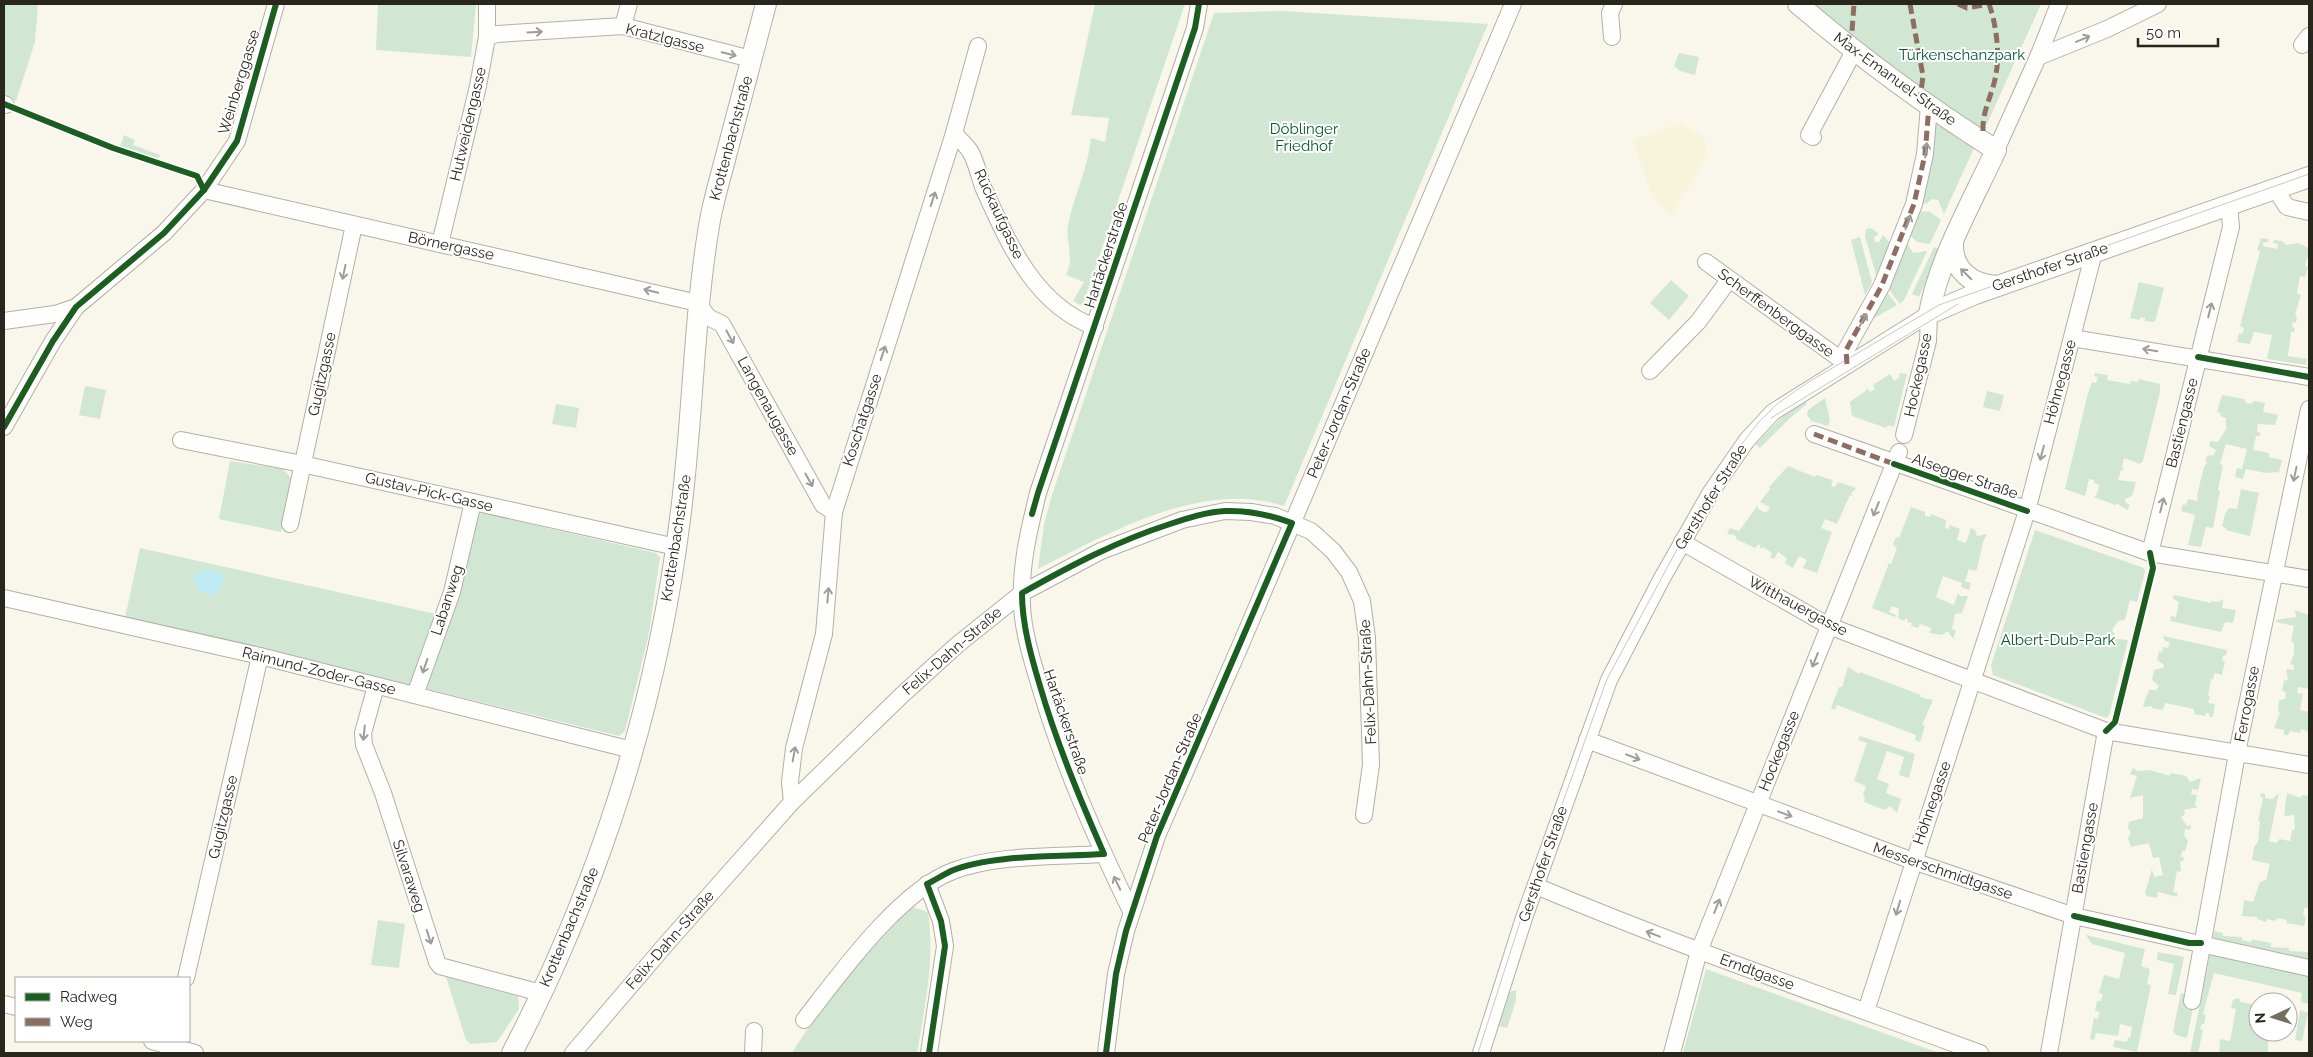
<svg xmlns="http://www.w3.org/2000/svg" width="2313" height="1057" font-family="Raleway,sans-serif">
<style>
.built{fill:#f8f4db}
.green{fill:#d1e7d3}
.water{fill:#beebf6}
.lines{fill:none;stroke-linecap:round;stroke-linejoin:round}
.minor-casing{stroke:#b2b0a6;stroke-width:18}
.major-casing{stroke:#b2b0a6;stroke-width:22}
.minor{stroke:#fefefc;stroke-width:16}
.major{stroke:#fefefc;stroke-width:20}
.tram{stroke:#c7c7c3;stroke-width:1}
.quiet{stroke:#8d6e63;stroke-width:5;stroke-dasharray:10 5;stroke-linecap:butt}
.cycleway-casing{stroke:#fff;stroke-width:9}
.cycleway{stroke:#1b5e20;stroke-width:6}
.oneway{stroke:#9e9d98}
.labels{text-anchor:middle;stroke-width:4;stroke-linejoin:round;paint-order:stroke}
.street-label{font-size:15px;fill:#29271d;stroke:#fff}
.park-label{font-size:15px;fill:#025834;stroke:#fff}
</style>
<rect width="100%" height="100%" fill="#f9f7eb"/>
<path class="built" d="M1682 123 1704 137 1708 154 1672 215 1663 210 1664 207 1656 199H1653L1633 140Z"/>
<g class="green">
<path d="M4 4 38 5 35 42 16 101 4 96Z"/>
<path d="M360 4H476L471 57 376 50 378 5Z"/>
<path d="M1095 4H1185L1083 304 1080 305 1073 301 1084 282 1066 275C1075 256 1065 242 1068 225 1074 195 1088 169 1091 138L1105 142 1109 118 1071 115Z"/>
<path d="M1814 4H2041L1987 124 1977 127 1883 60Z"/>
<path d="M1283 11 1488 24 1284 506C1203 479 1109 533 1038 569L1044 524 1052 495 1214 13Z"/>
<path d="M1679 53 1699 57 1695 75 1680 71 1674 66Z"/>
<path d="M1937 124 1974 148 1944 214 1938 200 1932 199 1926 204 1922 203 1934 126Z"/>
<path d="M124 135 135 140 133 145 160 155 158 160 120 146Z"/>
<path d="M1919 211 1930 212 1941 220 1930 244 1917 242 1910 235Z"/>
<path d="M1871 228 1879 234 1874 237 1875 242H1879L1883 235 1890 243 1876 275 1865 236 1866 229Z"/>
<path d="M1860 237 1872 282 1865 295 1851 240Z"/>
<path d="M2261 238 2269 239 2268 242 2263 243V246L2277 249 2278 244 2273 243 2274 240 2282 241 2286 245 2298 243 2309 248V258H2307L2305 266 2308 267 2305 277 2300 276 2297 293 2301 295 2295 315 2297 316 2296 323 2293 322 2292 327 2295 328 2294 332H2291L2288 356 2307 359 2306 365 2267 359 2272 335 2254 332 2250 344 2237 342 2239 333 2242 334 2244 328 2240 326 2259 255 2260 251 2257 250Z"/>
<path d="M1907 243 1913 253 1927 251 1904 300 1900 304 1887 287Z"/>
<path d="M1934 247 1941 249 1919 297 1912 294Z"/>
<path d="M1671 280 1689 296 1669 320 1650 303Z"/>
<path d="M2139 282 2164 288 2155 322 2145 321V318L2140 317V320L2130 318Z"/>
<path d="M1885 290 1897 305 1871 320Z"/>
<path d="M1901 373 1907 374 1894 427 1888 425 1886 428 1852 416 1850 402 1868 389 1870 392 1875 389 1873 385 1890 374 1894 381 1900 377 1899 374Z"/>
<path d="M2095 373 2108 375 2107 380 2130 384 2131 381 2138 382 2139 379 2160 384V392L2143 461 2140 464 2124 458 2122 467 2124 470H2121L2118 480 2136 482 2132 496 2125 499V502L2130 505 2127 510 2116 503 2115 505 2094 497 2097 494 2099 485 2094 483V480L2089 479 2085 496 2065 489 2088 393 2092 382 2096 383 2098 377 2094 376Z"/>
<path d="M85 386 106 390 100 419 79 415Z"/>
<path d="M1987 391 2004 395 2000 411 1983 407Z"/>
<path d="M2222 395 2244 399 2246 403 2251 404 2254 401 2265 403 2263 412 2278 415 2275 425 2258 424 2257 432 2260 433V436H2256L2253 450 2269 453V457L2282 460 2279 472 2265 473 2246 469 2243 479 2235 477 2237 468 2242 469 2247 449 2226 444 2220 464 2223 465 2218 490 2220 491 2213 528 2206 527 2201 547 2188 545 2195 515 2181 511 2183 504 2186 505 2188 499 2198 501 2197 495 2204 467 2208 462H2205L2207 456 2214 455 2216 450 2209 446 2211 441 2218 442 2226 429V418L2220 416 2221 413 2217 412Z"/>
<path d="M1825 398 1830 420 1828 426 1811 421 1807 415 1808 410Z"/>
<path d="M1804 400 1807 404 1789 419 1760 448 1756 444 1781 418Z"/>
<path d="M556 404 579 408 576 428 552 424Z"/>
<path d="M230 461 283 469 293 480 281 532 219 519Z"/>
<path d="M1788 466 1815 477 1816 475 1833 480 1831 486 1834 487 1839 482 1856 488 1851 493 1853 496 1850 495 1837 524 1825 519 1821 528 1832 532 1817 573 1803 568 1807 560 1799 556 1793 568 1785 563 1787 558 1778 552 1774 559 1770 557 1772 553 1763 547 1761 549 1759 544 1755 548 1736 539V536L1732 534 1730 535 1727 533 1730 528 1739 531 1758 505V509L1766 513 1770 507 1760 502 1770 489 1769 487Z"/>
<path d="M2241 489 2259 493 2250 536 2226 530V528L2222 526 2225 514 2229 508 2237 509Z"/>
<path d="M1911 507 1925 512V516L1930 517 1931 514 1946 520 1945 528 1948 529 1950 525 1960 529 1957 540 1966 543 1971 528 1975 530 1977 536 1987 534 1983 542 1977 569 1975 571 1969 569 1965 581 1971 583 1969 590 1961 587 1962 583 1943 576 1936 597 1954 605 1958 593 1960 596H1968L1962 613 1955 614 1952 629 1956 630 1953 639 1948 631 1942 635 1930 633 1931 628 1920 624 1918 628 1911 626 1912 623 1907 622 1908 619 1906 618 1904 621 1898 618 1899 609 1892 606 1889 612 1896 615 1895 617 1872 608 1889 563 1891 564 1897 549 1893 544 1896 537 1899 538Z"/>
<path d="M482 513 656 553 660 557 649 633 625 731 619 736 428 689 425 686 460 591 478 515Z"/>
<path d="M2035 530 2144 568 2145 572 2137 602 2130 600 2125 620 2118 621 2112 630 2117 639 2128 640 2109 716 2106 718 1993 675 1991 665Z"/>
<path d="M140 548 436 614 411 684 408 686 125 618Z"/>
<path d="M2174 595 2211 603V601L2219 602 2223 599 2222 608 2236 610 2233 623 2225 622 2221 632 2170 621 2171 616 2176 617 2179 602 2173 599Z"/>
<path d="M2295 610 2309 615V689L2298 687 2297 693 2303 694 2300 710 2309 712V732L2301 729 2300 733 2290 731 2288 735H2284V730L2274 728 2280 712H2278L2279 700 2285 699 2286 693 2282 690 2284 681 2288 679 2286 669 2294 670V665L2290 664 2294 654V643L2291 642 2294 626 2276 622V620L2296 617Z"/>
<path d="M2163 636 2227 650 2226 655 2223 656 2222 660 2225 662 2222 675 2215 673 2213 679H2211L2208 696H2210L2208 703 2215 704 2213 717H2209L2210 714 2206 713 2205 716 2194 714V709L2165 703 2163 710 2152 708V706L2145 707 2143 705 2149 690H2156L2159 686 2152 680 2154 670 2163 668 2164 665 2157 660 2159 651 2162 652 2163 647 2168 648 2170 642 2165 641Z"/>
<path d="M1848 667 1859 674 1860 672 1921 695 1920 697 1933 700 1922 725 1925 726 1920 742 1915 740 1916 735 1837 705 1835 710 1831 708 1839 687H1842Z"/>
<path d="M1860 736 1915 754 1909 778 1899 775 1904 757 1887 751 1877 779 1889 784 1886 793 1901 799 1897 813 1890 806 1885 810 1864 802 1865 798 1863 795 1866 786 1854 781 1867 743 1858 740Z"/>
<path d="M2133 768 2137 771 2150 770 2170 776V773L2186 776 2190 782 2201 778 2198 790 2192 789 2191 794 2197 795 2195 805 2198 807 2184 810 2185 814 2181 817 2187 826 2191 825 2190 830 2185 829 2184 835 2188 841 2185 851H2182L2181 857H2184L2183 861H2180L2181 872 2177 871 2173 892 2178 893 2177 897 2158 892 2157 898 2146 896 2145 893 2152 869 2154 877 2163 875 2159 857 2153 858 2149 843 2131 847 2128 838 2131 833 2128 828 2129 822 2143 818V795L2130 798 2137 776 2130 774Z"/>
<path d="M2279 792 2269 841 2277 843 2279 839 2290 841 2292 830 2295 829 2294 815 2284 816 2287 793 2301 798 2302 795 2309 796V908H2304L2303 916 2306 917 2304 926 2286 923 2287 920 2277 918 2276 921 2267 919 2266 922 2257 919V917L2242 916 2244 900 2253 902 2260 882 2266 880 2270 864 2252 860 2254 847 2258 842 2260 821H2258L2263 798 2260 797 2261 793 2265 794V798L2273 799Z"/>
<path d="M912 907 928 912C935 960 925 1006 917 1053H792C825 999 868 952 912 907Z"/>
<path d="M378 920 405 924 399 968 371 965Z"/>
<path d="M2214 931 2223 933V936L2242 937V940L2251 942 2252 939 2271 943V947L2289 948V951L2309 952V960L2213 938Z"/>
<path d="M2086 935 2145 949 2141 966 2150 969 2147 984 2151 985 2137 1052 2113 1047 2115 1040 2127 1042 2128 1037 2130 1038 2132 1027 2120 1024 2118 1036 2096 1033 2094 1040 2090 1039 2094 1018 2098 1019 2099 1012 2095 1011 2097 1001H2101L2103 994 2099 993 2104 975 2119 979 2125 953 2092 944Z"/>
<path d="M2211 948 2309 973V1004L2301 1002 2302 993 2214 973 2203 1014 2206 1015 2204 1024H2202L2200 1029 2203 1030 2198 1053H2190Z"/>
<path d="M2158 952 2184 957 2176 995 2168 994 2174 964 2157 960Z"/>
<path d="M1706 969 1939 1053H1683Z"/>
<path d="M446 977 518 996 519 1009 497 1042 471 1044 466 1040Z"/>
<path d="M1516 990V1001L1507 1028 1499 1026 1507 999 1505 998 1507 993Z"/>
<path d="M2181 993 2188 994 2194 1003 2187 1038 2176 1035 2173 1031Z"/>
<path d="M2237 998 2240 999V1002L2258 1005V1032H2274L2268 1037V1053H2219L2220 1039 2230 1041 2236 1009 2231 1008 2233 1000Z"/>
<path d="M2300 1010 2308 1013 2302 1041 2295 1040Z"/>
</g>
<path class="water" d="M206 570 218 572 223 576C223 617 172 578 206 570Z"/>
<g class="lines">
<defs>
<g id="minor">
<path d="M623 26 629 4"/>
<path d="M487 37 497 34 623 26 751 59"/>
<path d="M1612 37 1610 13 1614 4"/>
<path d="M2302 45 2309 36"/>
<path d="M2038 57 2107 29 2158 4"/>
<path d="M4 104 6 105"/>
<path d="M954 133C959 139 965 144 970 151 976 161 979 175 983 187 1008 242 1034 305 1095 327"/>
<path d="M1813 137 1809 135 1854 51"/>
<path d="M1996 150 2038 57 2059 4"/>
<path d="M2277 188 2281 198 2287 207 2309 212"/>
<path d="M204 190 698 303 708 317 722 324 823 505 834 512"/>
<path d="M440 244 478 86 487 37V4"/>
<path d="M1706 262 1847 364"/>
<path d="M4 321 55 314 76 307"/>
<path d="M2072 338 2309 377"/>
<path d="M1847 364 1846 350 1882 285 1914 204 1925 154 1929 106"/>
<path d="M1650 371 1698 322 1729 280"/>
<path d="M4 427 53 341 76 307 164 233 204 190 237 141 276 4"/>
<path d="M1814 434 2150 553 2309 579"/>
<path d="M1904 435 1928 341 1929 314"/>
<path d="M181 440 302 464 676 547"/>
<path d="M290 524 354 225"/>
<path d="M1682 542 1829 626 2106 731 2309 765"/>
<path d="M2150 553 2231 227 2229 205"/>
<path d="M4 598 260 656 632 750"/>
<path d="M376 686 363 733 364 745 383 793 437 962 440 966 541 993"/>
<path d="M415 695 452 592 473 502"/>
<path d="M1587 740 1913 861 2074 916 2309 968"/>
<path d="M792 802 790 782 794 748 824 634 834 512 954 133 978 46"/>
<path d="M927 884 941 921 945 946 929 1053"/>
<path d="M1536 886C1681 947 1832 999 1980 1053"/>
<path d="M1131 911C1096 839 1064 767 1041 690 1033 663 1023 633 1022 605 1020 566 1029 530 1038 493L1195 28 1199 4"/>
<path d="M186 978 260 656"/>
<path d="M2192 1001 2239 743 2309 409"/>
<path d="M4 1004 16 1007"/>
<path d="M1866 1011 2027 511 2094 252"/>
<path d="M804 1020C839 975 899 891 953 871 997 854 1056 857 1104 854"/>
<path d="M152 1041 195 1053"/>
<path d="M573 1053 667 943 792 802 902 695 957 645 1022 593 1101 551 1182 520 1225 511 1251 512 1275 516 1311 531 1333 551 1349 572 1362 601 1367 638 1371 765 1364 815"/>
<path d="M753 1053 754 1031"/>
<path d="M1106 1053 1116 974 1126 931 1157 836 1241 644 1513 4"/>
<path d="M1481 1053 1524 918 1609 680 1661 580 1711 492 1747 440 1773 412 1929 314"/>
<path d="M1672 1053 1699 951 1899 452"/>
<path d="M2049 1053 2106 731"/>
</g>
<g id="major">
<path d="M1798 4C1860 57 1926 106 1996 150 1973 200 1938 261 1929 314"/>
<path d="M1953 243C1952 270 1972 285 1997 286"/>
<path d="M1929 314 1975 294 2309 177"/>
<path d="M512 1053C598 888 657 705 680 519 693 422 693 323 709 226 713 201 721 176 727 152 740 102 753 53 766 4"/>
</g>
</defs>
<use href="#minor" class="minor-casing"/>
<use href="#major" class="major-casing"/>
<use href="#minor" class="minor"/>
<use href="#major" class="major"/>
<g class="tram">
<path d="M1771 418 1958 304"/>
<path d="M1478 1053 1521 919 1607 679 1701 505 1728 462 1758 423 1777 404 1807 383 1939 305 2309 174"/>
</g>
<g class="quiet">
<path d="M1910 4 1923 76 1920 99"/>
<path d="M1958 4 1967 8 1989 4"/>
<path d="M1845 44 1852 31 1854 4"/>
<path d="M1983 131C1982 110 1993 94 1996 74 2000 53 1996 23 1989 4"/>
<path d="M1847 364 1846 350 1882 285 1914 204 1925 154 1929 106"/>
<path d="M1814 434 1894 464"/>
</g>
<defs>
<g id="cycleway">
<path d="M4 104 113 148 197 176 204 190"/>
<path d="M2198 357 2309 377"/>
<path d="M4 427 53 341 76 307 164 233 204 190 237 141 276 4"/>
<path d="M1894 464 2027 511"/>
<path d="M1032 514 1038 493 1195 28 1199 4"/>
<path d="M2106 731 2115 722 2153 568 2150 553"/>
<path d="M2074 916 2189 943H2201"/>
<path d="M929 1053 945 946 941 921 927 884C935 880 943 875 951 871 991 854 1060 857 1104 854 1080 799 1057 744 1040 686 1031 656 1022 624 1022 593 1070 566 1117 541 1170 524 1188 518 1206 512 1225 511 1249 510 1270 515 1292 523L1157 836 1126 931 1116 974 1106 1053"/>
</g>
</defs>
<use href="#cycleway" class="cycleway-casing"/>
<use href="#cycleway" class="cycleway"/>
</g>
<defs><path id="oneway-shaft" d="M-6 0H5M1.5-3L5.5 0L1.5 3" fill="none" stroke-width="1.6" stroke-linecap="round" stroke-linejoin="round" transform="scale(1.25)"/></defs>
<g class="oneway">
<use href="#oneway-shaft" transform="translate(535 32) rotate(-3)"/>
<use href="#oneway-shaft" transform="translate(2083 39) rotate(-23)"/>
<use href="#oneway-shaft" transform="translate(729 54) rotate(14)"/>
<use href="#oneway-shaft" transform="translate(1926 150) rotate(-83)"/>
<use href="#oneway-shaft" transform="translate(933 199) rotate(-72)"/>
<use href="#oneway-shaft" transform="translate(1908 222) rotate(-70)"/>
<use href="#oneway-shaft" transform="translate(344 272) rotate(102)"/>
<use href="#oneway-shaft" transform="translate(1966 274) rotate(-135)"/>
<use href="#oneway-shaft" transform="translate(651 291) rotate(-166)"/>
<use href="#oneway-shaft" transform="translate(2210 310) rotate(-76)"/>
<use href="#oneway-shaft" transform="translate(1863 320) rotate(-62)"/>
<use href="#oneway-shaft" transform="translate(730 337) rotate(61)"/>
<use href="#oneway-shaft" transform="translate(2150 350) rotate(-171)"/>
<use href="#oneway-shaft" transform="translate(883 353) rotate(-72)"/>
<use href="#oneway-shaft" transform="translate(2042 453) rotate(105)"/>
<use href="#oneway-shaft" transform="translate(2295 474) rotate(102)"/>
<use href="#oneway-shaft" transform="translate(809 480) rotate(61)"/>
<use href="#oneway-shaft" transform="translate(2162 505) rotate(-76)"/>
<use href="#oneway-shaft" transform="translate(1876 509) rotate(112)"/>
<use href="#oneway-shaft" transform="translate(828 595) rotate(-85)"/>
<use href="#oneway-shaft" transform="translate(1815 660) rotate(112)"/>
<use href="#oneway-shaft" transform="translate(425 666) rotate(109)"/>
<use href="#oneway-shaft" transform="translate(364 733) rotate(96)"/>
<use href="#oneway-shaft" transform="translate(794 754) rotate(-80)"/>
<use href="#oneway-shaft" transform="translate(1633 757) rotate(21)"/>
<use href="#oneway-shaft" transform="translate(1785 814) rotate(20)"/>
<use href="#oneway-shaft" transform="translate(1117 883) rotate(-116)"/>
<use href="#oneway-shaft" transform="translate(1717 906) rotate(-68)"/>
<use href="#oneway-shaft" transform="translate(1898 908) rotate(107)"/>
<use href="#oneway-shaft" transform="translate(1653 934) rotate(-159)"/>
<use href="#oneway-shaft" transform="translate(429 937) rotate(72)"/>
</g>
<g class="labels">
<g class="street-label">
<text transform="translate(665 38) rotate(14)" y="5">Kratzlgasse</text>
<text transform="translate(1895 79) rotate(36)" y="5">Max-Emanuel-Straße</text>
<text transform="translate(239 82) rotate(-73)" y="5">Weinberggasse</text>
<text transform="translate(468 124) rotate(-77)" y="5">Hutweidengasse</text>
<text transform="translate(731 138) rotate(-75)" y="5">Krottenbachstraße</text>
<text transform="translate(999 214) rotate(65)" y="5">Rückaufgasse</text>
<text transform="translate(451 246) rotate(12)" y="5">Börnergasse</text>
<text transform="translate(1106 255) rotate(-72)" y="5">Hartäckerstraße</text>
<text transform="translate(2050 267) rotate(-19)" y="5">Gersthofer Straße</text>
<text transform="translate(1776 313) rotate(36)" y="5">Scherffenberggasse</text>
<text transform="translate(322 374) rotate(-78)" y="5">Gugitzgasse</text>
<text transform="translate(1918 375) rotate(-78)" y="5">Hockegasse</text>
<text transform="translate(2060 382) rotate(-75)" y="5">Höhnegasse</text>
<text transform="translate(768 406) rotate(61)" y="5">Langenaugasse</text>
<text transform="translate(1339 413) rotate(-67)" y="5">Peter-Jordan-Straße</text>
<text transform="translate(862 420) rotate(-72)" y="5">Koschatgasse</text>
<text transform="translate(2182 423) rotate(-76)" y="5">Bastiengasse</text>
<text transform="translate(1965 476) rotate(19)" y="5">Alsegger Straße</text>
<text transform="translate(429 492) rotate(13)" y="5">Gustav-Pick-Gasse</text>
<text transform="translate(1711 497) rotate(-58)" y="5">Gersthofer Straße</text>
<text transform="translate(676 538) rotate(-81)" y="5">Krottenbachstraße</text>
<text transform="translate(447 600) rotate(-72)" y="5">Labanweg</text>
<text transform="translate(1798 606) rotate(28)" y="5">Witthauergasse</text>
<text transform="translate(952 651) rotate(-41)" y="5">Felix-Dahn-Straße</text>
<text transform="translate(319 671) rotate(14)" y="5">Raimund-Zoder-Gasse</text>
<text transform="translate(1368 682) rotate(-93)" y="5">Felix-Dahn-Straße</text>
<text transform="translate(2247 704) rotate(-79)" y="5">Ferrogasse</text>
<text transform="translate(1066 722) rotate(71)" y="5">Hartäckerstraße</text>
<text transform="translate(1779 751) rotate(-68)" y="5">Hockegasse</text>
<text transform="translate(1170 778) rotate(-67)" y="5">Peter-Jordan-Straße</text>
<text transform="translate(1932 803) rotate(-71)" y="5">Höhnegasse</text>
<text transform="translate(223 817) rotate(-77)" y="5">Gugitzgasse</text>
<text transform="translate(2085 848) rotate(-80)" y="5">Bastiengasse</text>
<text transform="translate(1543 864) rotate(-71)" y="5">Gersthofer Straße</text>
<text transform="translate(1943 871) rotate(19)" y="5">Messerschmidtgasse</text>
<text transform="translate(409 876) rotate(72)" y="5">Silvaraweg</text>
<text transform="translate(569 927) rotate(-67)" y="5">Krottenbachstraße</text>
<text transform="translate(670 940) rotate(-49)" y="5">Felix-Dahn-Straße</text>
<text transform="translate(1757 972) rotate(20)" y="5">Erndtgasse</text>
</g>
<g class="park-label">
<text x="1962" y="60">Türkenschanzpark</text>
<text x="1304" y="134">Döblinger<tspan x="1304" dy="17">Friedhof</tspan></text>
<text x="2058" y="645">Albert-Dub-Park</text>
</g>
</g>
<rect width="2313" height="1057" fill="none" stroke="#29271d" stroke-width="10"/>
<rect x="15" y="977" width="175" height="65" fill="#ffffff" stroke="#a9a9a5"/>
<rect x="25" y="993" width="25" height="8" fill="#1b5e20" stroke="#a9a9a5"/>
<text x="60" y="1002" font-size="15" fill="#29271d">Radweg</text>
<rect x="25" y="1018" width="25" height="8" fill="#8d6e63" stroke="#a9a9a5"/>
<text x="60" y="1027" font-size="15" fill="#29271d">Weg</text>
<g transform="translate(2273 1017) rotate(266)"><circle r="24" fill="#ffffff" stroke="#a9a9a5"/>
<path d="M0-4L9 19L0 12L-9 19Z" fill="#727065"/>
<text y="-8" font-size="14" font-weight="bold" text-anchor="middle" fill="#29271d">N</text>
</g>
<path d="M2138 38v8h80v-8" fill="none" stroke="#29271d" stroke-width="2.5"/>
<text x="2146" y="38" font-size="15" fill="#29271d" stroke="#ffffff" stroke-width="4" paint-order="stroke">50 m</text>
</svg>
